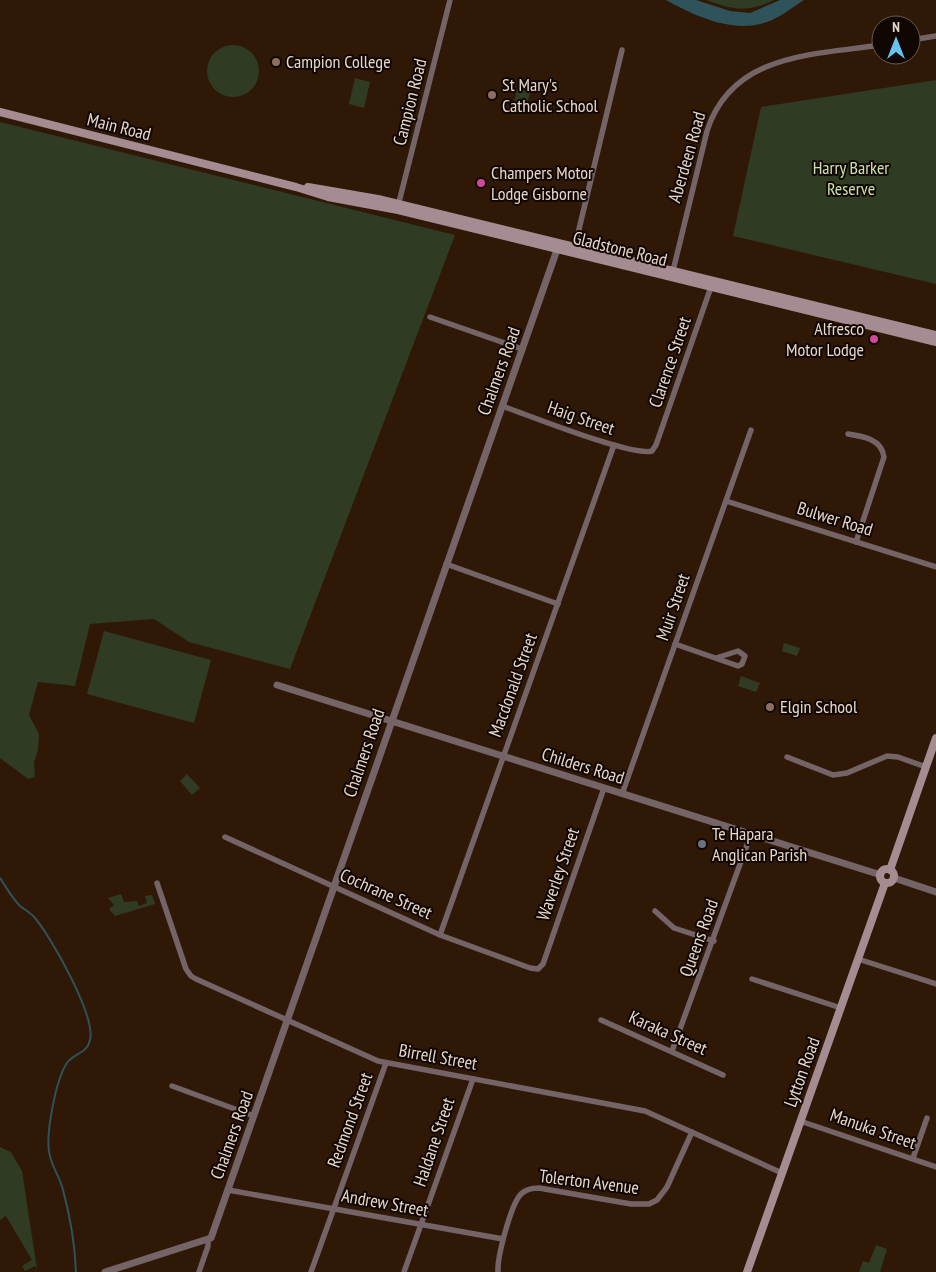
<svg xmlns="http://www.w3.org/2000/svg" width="936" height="1272" font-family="'PT Sans Narrow',sans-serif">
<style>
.green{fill:#303b23}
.water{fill:#2e535a}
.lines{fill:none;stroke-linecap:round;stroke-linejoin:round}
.stream{stroke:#2e535a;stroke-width:2}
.minor{stroke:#746468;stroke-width:5.5}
.tertiary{stroke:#746468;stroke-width:7}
.secondary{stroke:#a58c92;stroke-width:8}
.education-dot{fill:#8d6e63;stroke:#100602;stroke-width:2}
.hotel-dot{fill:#d1479c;stroke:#100602;stroke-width:2}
.worship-dot{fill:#6b7280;stroke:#100602;stroke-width:2}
.labels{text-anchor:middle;stroke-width:4;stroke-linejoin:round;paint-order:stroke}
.poi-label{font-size:18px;fill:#e6d7cb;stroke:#100602;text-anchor:start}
.street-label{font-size:18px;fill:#e6d7cb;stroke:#100602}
.park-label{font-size:18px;fill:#cae2ae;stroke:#100602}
</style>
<rect width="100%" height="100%" fill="#2f1806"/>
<g class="green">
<path d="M706 0H774C747 13 733 10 706 0Z"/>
<circle cx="233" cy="71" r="26"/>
<path d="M355 78 370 82 364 108 349 104Z"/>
<path d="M936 80V284L733 236 761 107Z"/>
<path d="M518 86 531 89 525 114 512 111Z"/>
<path d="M0 122 455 235 290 669 189 642 154 619 90 624 75 686 38 682 29 715 39 734 38 750 34 763 35 777 28 779 0 758Z"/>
<path d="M104 631 211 660 194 723 87 694Z"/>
<path d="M784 643 800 648 797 656 782 651Z"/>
<path d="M741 676 760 683 756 692 738 686Z"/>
<path d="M187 774 200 788 192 795 180 781Z"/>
<path d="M121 894 124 902 137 901 139 906 147 903 145 896 152 895 155 904 115 916 109 909 114 905 108 898Z"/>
<path d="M0 1147 11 1152 22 1171 37 1269 35 1266 25 1271 22 1266 32 1260 6 1216 0 1220Z"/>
<path d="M876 1245 887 1249 880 1272H859L863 1261 869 1263Z"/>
</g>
<path class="water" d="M666 0H696L730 11 750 13 780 0H804C793 7 779 18 767 22 733 34 695 16 666 0Z"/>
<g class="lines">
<path class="stream" d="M0 878C6 887 12 898 20 906 25 910 31 913 35 918 51 937 96 1016 90 1040 87 1054 74 1053 67 1063 56 1079 46 1132 49 1151 50 1164 60 1177 63 1190 70 1216 75 1245 76 1272"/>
<g class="minor">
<path d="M911 40 936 36"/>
<path d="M398 206 450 0"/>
<path d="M574 250 622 50"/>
<path d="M672 275 707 131C732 53 813 55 881 45"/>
<path d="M430 317 522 349"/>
<path d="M502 406C528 415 632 457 652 451L656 445 712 284"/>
<path d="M848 434C862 436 882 439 884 457L856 542"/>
<path d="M726 501 936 567"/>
<path d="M446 564 558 604"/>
<path d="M675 644 738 666 742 664 745 656 738 651 716 658"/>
<path d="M787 757 833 775 847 773 887 756 898 757 926 767"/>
<path d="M622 794 751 430"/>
<path d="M225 837 440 935 530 968 538 969 543 964 604 788"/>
<path d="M157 883 186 969 191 976 196 979 378 1061 645 1111 782 1173"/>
<path d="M655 911 674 928 714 941"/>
<path d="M440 935 614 445"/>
<path d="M858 959 936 984"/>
<path d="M752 979 841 1008"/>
<path d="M601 1020 723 1075"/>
<path d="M672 1051 751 834"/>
<path d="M172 1086 254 1116"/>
<path d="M800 1121 936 1167"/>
<path d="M913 1158 927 1118"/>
<path d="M228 1190 503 1239"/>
<path d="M199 1272 208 1246V1240"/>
<path d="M311 1272 386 1063"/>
<path d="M404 1272 473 1079"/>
<path d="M498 1272C497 1257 511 1204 521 1194 526 1189 532 1188 539 1188L631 1204H649L657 1200 667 1187 692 1132"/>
</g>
<g class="tertiary">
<path d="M277 685 881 875"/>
<path d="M894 878 936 892"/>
<path d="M105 1272 211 1238 559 244"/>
</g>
<g class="secondary">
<path d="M0 112 296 187 328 197 398 210 936 342"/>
<path d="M308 187 378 199 936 335"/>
<circle cx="887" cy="876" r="7"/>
<path d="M890 870 936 738"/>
<path d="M747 1272 885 883"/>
</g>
</g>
<g class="education-dot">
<circle cx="276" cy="62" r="5"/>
<circle cx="492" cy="95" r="5"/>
<circle cx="770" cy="707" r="5"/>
</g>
<g class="hotel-dot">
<circle cx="481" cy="183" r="5"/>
<circle cx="874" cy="339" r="5"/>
</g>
<circle class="worship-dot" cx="702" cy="844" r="5"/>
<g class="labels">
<g class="poi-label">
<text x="286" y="68">Campion College</text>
<text x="502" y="91">St Mary's<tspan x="502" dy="21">Catholic School</tspan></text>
<text x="491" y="179">Champers Motor<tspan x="491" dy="21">Lodge Gisborne</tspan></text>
<text x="864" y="335" text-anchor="end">Alfresco<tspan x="864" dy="21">Motor Lodge</tspan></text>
<text x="780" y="713">Elgin School</text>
<text x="712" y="840">Te Hapara<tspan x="712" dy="21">Anglican Parish</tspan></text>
</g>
<g class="street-label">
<text transform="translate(410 102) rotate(-76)" y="6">Campion Road</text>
<text transform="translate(119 127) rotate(14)" y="6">Main Road</text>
<text transform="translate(687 157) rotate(-74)" y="6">Aberdeen Road</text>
<text transform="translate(620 249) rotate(14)" y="6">Gladstone Road</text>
<text transform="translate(670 362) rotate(-71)" y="6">Clarence Street</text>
<text transform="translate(499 371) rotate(-70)" y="6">Chalmers Road</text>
<text transform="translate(581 418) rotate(19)" y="6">Haig Street</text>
<text transform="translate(835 519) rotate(17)" y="6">Bulwer Road</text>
<text transform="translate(673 607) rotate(-71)" y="6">Muir Street</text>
<text transform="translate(513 685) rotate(-70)" y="6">Macdonald Street</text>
<text transform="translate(364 753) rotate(-71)" y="6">Chalmers Road</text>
<text transform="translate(583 766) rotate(17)" y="6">Childers Road</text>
<text transform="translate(558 874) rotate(-71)" y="6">Waverley Street</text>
<text transform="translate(386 894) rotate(24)" y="6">Cochrane Street</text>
<text transform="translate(699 938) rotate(-70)" y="6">Queens Road</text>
<text transform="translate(668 1033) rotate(24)" y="6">Karaka Street</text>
<text transform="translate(438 1057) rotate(10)" y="6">Birrell Street</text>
<text transform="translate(802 1072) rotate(-70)" y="6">Lytton Road</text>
<text transform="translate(350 1120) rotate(-70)" y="6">Redmond Street</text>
<text transform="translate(873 1129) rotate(19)" y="6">Manuka Street</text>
<text transform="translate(232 1135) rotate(-70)" y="6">Chalmers Road</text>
<text transform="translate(434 1142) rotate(-71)" y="6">Haldane Street</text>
<text transform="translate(589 1182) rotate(7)" y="6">Tolerton Avenue</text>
<text transform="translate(385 1203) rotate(10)" y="6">Andrew Street</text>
</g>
<g class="park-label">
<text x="851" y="174">Harry Barker<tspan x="851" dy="21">Reserve</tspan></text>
</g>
</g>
<g transform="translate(896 40)"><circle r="24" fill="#100602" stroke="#665a52"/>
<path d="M0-4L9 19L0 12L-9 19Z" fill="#67c4f0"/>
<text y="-8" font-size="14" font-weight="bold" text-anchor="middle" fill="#e6d7cb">N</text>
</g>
</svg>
